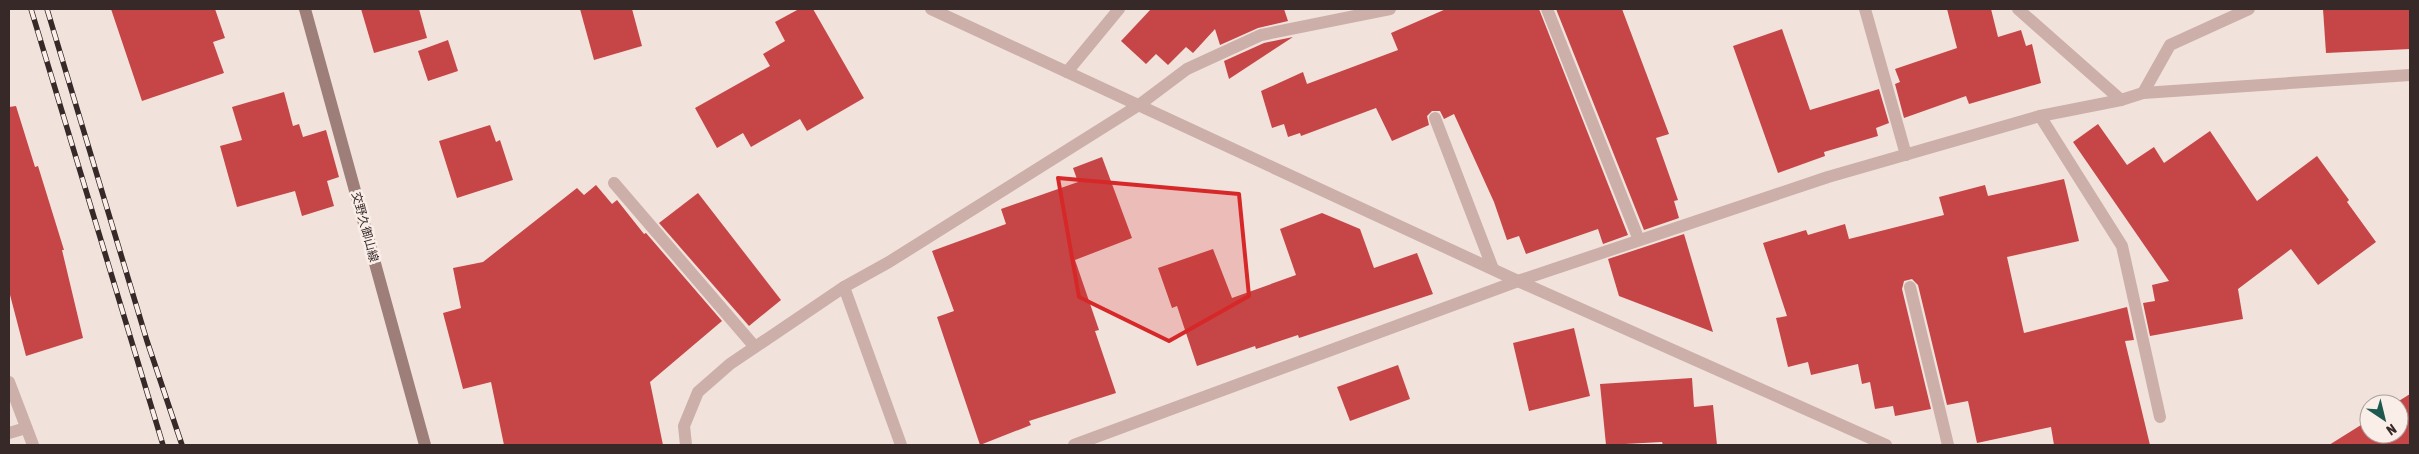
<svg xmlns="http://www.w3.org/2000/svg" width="2419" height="454" font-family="'Asap Condensed','Noto Sans JP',sans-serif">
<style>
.building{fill:#c64647}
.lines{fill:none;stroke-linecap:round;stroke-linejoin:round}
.service{stroke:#cbafa8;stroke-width:12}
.minor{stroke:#cbafa8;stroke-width:12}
.tertiary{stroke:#cbafa8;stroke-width:12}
.secondary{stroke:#9e7e79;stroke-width:12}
.rail-casing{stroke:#372928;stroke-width:5.5}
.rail{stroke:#faeee9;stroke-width:4;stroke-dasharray:11;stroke-linecap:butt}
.marked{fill:#d62828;fill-opacity:0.2;stroke:#d62828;stroke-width:4;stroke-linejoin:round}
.labels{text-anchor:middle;stroke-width:5;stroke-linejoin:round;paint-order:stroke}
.street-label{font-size:12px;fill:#372928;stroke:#faeee9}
</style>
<rect width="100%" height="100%" fill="#f2e2dc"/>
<g class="building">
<path d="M111 9H215L225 38 213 42 224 73 142 101Z"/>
<path d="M361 9H419L427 38 374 53Z"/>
<path d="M580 9H632L642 46 594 60Z"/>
<path d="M799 9H813L864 98 807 131 800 119 751 147 743 133 717 148 695 108 770 66 763 54 785 41 775 22Z"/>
<path d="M1151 9H1284L1288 21 1258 28 1220 45 1215 29 1193 53 1186 47 1168 65 1156 54 1146 64 1121 41Z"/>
<path d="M1446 9H1539L1628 235 1603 244 1598 229 1526 254 1519 236 1507 240 1494 202 1454 114 1444 119 1440 111H1432L1427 116 1429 125 1392 141 1376 108 1301 136 1300 133 1288 137 1284 124 1272 128 1261 91 1303 72 1307 84 1398 50 1391 33Z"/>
<path d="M1556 9H1622L1669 134 1656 138 1678 200 1674 201 1679 218 1644 230Z"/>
<path d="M1947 9H1991L1998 37 2021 30 2026 46 2032 44 2041 83 1969 104 1966 96 1904 118 1895 84 1900 82 1895 69 1957 48Z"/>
<path d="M2323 9H2409L2410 49 2326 53Z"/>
<path d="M1782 29 1810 110 1879 89 1889 123 1876 128 1878 136 1824 152 1825 156 1778 173 1733 46Z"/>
<path d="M1293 37 1229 79 1224 61 1264 43Z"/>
<path d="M448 40 458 71 428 81 418 51Z"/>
<path d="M284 92 293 126 299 124 303 137 326 130 339 177 327 181 334 206 302 216 295 191 237 207 220 146 242 140 232 107Z"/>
<path d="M16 106 35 167 38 166 64 250H62L83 338 26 356 9 291V107Z"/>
<path d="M2098 124 2127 165 2154 147 2164 163 2210 131 2257 201 2317 156 2349 200 2347 202 2376 242 2318 285 2291 249 2238 289 2243 319 2150 336 2143 303 2155 301 2152 285 2169 281 2073 142Z"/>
<path d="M490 125 496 142 500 140 513 180 457 198 439 141Z"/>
<path d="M1102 157 1132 238 1075 260 1099 330 1095 331 1116 393 1029 421 1031 425 980 445 937 317 954 311 932 251 1006 224 1001 209 1078 182 1073 168Z"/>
<path d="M2064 179 2079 241 2007 257 2024 333 2127 307 2134 340 2125 341 2150 445H2054L2051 427 1977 443 1968 401 1947 405 1918 285 1912 279 1904 281 1902 289 1931 409 1895 416 1893 406 1875 409 1870 382 1862 384 1858 364 1811 375 1808 362 1788 367 1776 318 1787 316 1763 243 1806 230 1808 235 1845 224 1849 239 1944 215 1939 197 1985 185 1988 196Z"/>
<path d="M596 185 612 204 617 200 644 234 646 233 722 321 650 382 663 445H504L491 382 463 389 443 313 461 308 453 268 483 262 577 188 584 195Z"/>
<path d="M698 193 781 300 749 326 659 223Z"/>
<path d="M1322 213 1360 229 1374 268 1417 253 1433 294 1299 338 1298 335 1256 349 1255 346 1197 366 1177 306 1172 308 1158 268 1213 249 1232 298 1296 275 1280 229Z"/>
<path d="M1684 234 1713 332 1619 296 1608 259Z"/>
<path d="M1574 328 1590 396 1529 411 1513 343Z"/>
<path d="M1398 365 1410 399 1350 421 1337 387Z"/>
<path d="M1692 378 1694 407 1713 405 1717 445H1663L1662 442 1606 445 1600 384Z"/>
<path d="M2410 394V445H2329L2369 420V434H2399V404H2394Z"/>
</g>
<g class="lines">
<g class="service">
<path d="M1547 9 1639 240"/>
<path d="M1865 9 1906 155"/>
<path d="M1435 118 1493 269"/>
<path d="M614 183 755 347"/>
<path d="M1910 287 1948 445"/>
</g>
<g class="minor">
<path d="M2018 9 2121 100"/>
<path d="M1067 72 1119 9"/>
<path d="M2143 93 2170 45 2249 9"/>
<path d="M2040 116 2122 246 2160 417"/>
<path d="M844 287 901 445"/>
<path d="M9 382 33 445"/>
<path d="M9 433 26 428"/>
<path d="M686 445 684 426 698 392 730 364 844 287 889 262 1139 105 1187 69 1261 35 1390 9"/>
</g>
<g class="tertiary">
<path d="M931 9 1518 281 1886 445"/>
<path d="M1074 445 1518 281 1828 177 2040 116 2121 100 2143 93 2410 75"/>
</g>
<path class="secondary" d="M305 9 425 445"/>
<defs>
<g id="rail">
<path d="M31 9 163 445"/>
<path d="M47 9 147 341 182 445"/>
</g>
</defs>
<use href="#rail" class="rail-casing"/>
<use href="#rail" class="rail"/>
</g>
<path class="marked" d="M1058 178 1239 194 1249 296 1169 341 1079 297Z"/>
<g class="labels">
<g class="street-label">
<text transform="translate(365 227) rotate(75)" y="4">交野久御山線</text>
</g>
</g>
<rect width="2419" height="454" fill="none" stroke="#372928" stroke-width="20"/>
<g transform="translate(2384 419) rotate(145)"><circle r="24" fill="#faeee9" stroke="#ac9f9c"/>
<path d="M0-4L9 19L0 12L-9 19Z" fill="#1d594e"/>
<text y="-8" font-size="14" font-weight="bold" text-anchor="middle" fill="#372928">N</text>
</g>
</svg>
